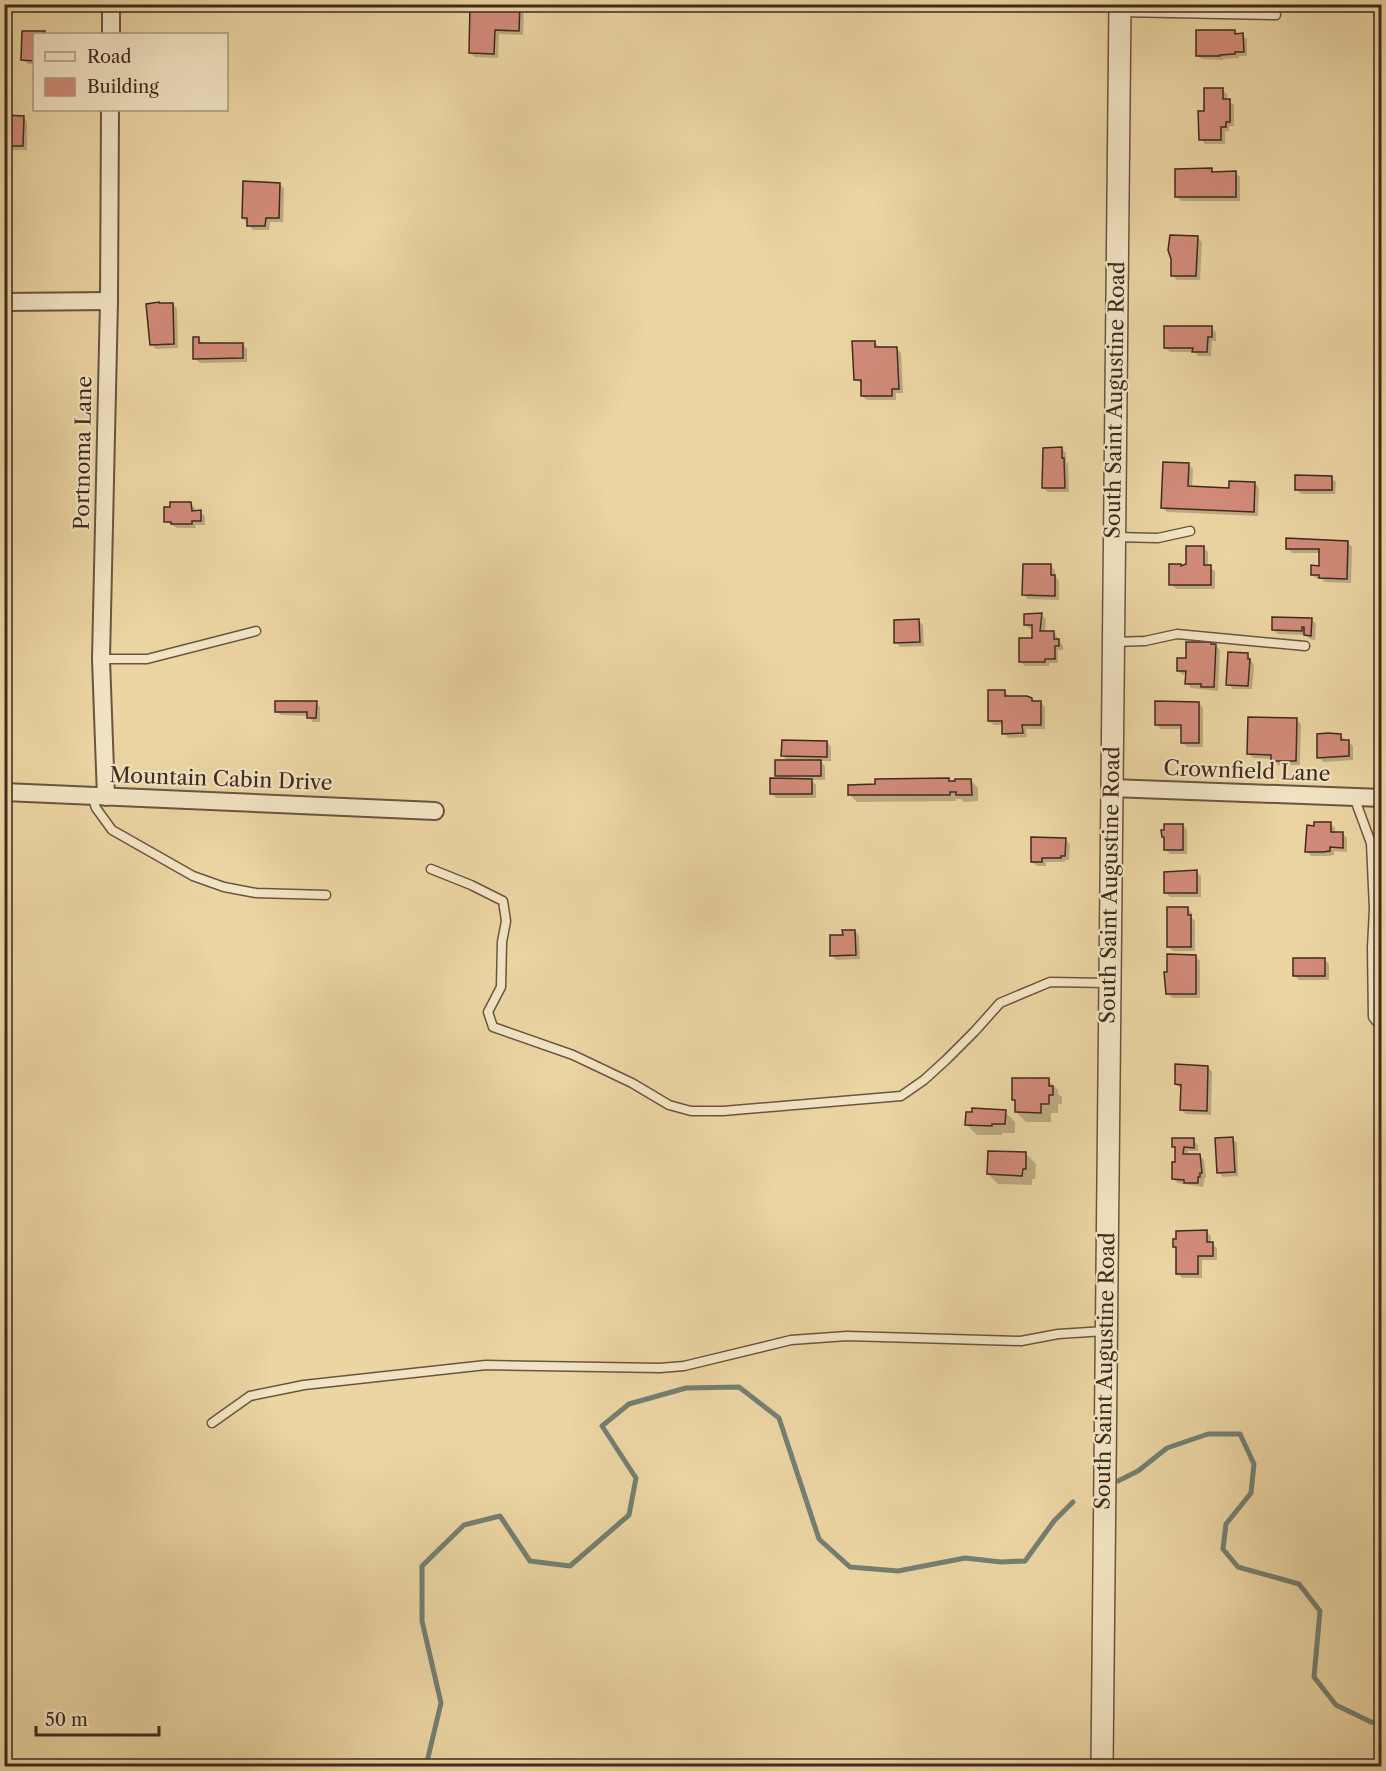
<svg xmlns="http://www.w3.org/2000/svg" width="1386" height="1771" font-family="'Libre Caslon Text',serif">
<style>
.shadow{fill:#0003}
.lines{fill:none;stroke-linecap:round;stroke-linejoin:round}
.stream{stroke:#747f72;stroke-width:5}
.building{fill:#d28b79;stroke:#3f2a1f;stroke-width:1.5}
.service-casing{stroke:#6a5540;stroke-width:11}
.minor-casing{stroke:#6a5540;stroke-width:20}
.tertiary-casing{stroke:#6a5540;stroke-width:24}
.service{stroke:#f2e4c3;stroke-width:8}
.minor{stroke:#f2e4c3;stroke-width:16}
.tertiary{stroke:#f2e4c3;stroke-width:21}
.labels{text-anchor:middle;stroke-width:4.5;stroke-linejoin:round;paint-order:stroke}
.street-label{font-size:21px;fill:#3f2a1f;stroke:#f2e4c3}
</style>
<rect width="100%" height="100%" fill="#ebd5a3"/>
<filter id="stains"><feTurbulence type="fractalNoise" baseFrequency=".00333" numOctaves="4"/><feColorMatrix values="0 0 0 0 .2 0 0 0 0 .09 0 0 0 0 .02 0 0 0 .5 -.17"/></filter>
<radialGradient id="worn" r=".72"><stop offset=".6" stop-color="#630" stop-opacity="0"/><stop offset="1" stop-color="#630" stop-opacity=".3"/></radialGradient>
<g class="shadow">
<path d="M472 4H524L523 35 499 34 498 58 475 57 470 53Z"/>
<path d="M1234 31 1247 39V56H1239V58L1223 59V60L1202 59 1197 55Z"/>
<path d="M23 32H44L46 34H34V64H28L23 60Z"/>
<path d="M1222 90 1227 94V100L1234 105V126H1229V131H1225V144H1205L1201 139 1206 112Z"/>
<path d="M23 117 27 122V150H8L4 146Z"/>
<path d="M1211 170 1215 173H1236L1240 177V201H1181L1177 197Z"/>
<path d="M280 184 284 189 283 222H270L269 230H253L243 218Z"/>
<path d="M1197 237 1202 242 1200 280H1177L1172 275Z"/>
<path d="M173 304 177 309 178 348 156 349 151 344Z"/>
<path d="M1211 328 1216 332V341H1212L1211 356H1198L1195 352H1170L1165 348Z"/>
<path d="M198 338 202 343 242 344 247 349V362L200 363 195 358Z"/>
<path d="M875 342 879 348H896L901 353 903 393H896V400H867L862 396V384L855 379Z"/>
<path d="M1062 449 1066 453V462L1068 464 1069 492H1048L1043 488Z"/>
<path d="M1189 465 1193 469 1192 488 1230 490 1255 483 1259 488 1258 516 1167 512 1162 507Z"/>
<path d="M1331 478 1336 482 1335 494H1301L1296 489Z"/>
<path d="M190 504 195 508V512H200L205 516V525H195L196 528H177L166 521Z"/>
<path d="M1347 542 1352 547 1351 583 1325 582 1322 579H1317L1312 574 1320 567V553H1292L1287 548Z"/>
<path d="M1203 547 1208 552V567L1215 571V589H1176L1171 584 1180 565 1182 567 1188 565Z"/>
<path d="M1050 566 1055 570V576L1059 581V600L1028 599 1024 595Z"/>
<path d="M1041 615 1046 619 1045 632H1054L1063 646V650H1058V663H1049V666H1025L1021 662 1034 639V629H1030L1025 625Z"/>
<path d="M1311 619 1316 624 1315 640 1310 639 1305 635 1278 634 1273 630Z"/>
<path d="M919 621 923 625 924 646 900 647 896 642Z"/>
<path d="M1213 646H1216L1220 650 1218 691 1191 688 1187 683V675H1183L1178 671 1187 660Z"/>
<path d="M1247 654 1254 665 1252 689H1233L1228 684Z"/>
<path d="M1004 691 1009 696 1032 699 1035 702H1040L1045 707V729H1026L1027 737 1008 738 1004 733V725H994L989 721Z"/>
<path d="M316 703 320 707V722H313L308 716 281 715 276 711Z"/>
<path d="M1199 703 1203 708V747H1187L1183 743V729H1161L1156 724Z"/>
<path d="M1296 719 1301 724 1300 765H1278L1273 759 1253 758 1249 754Z"/>
<path d="M1341 736 1353 746V760L1323 762 1319 757Z"/>
<path d="M827 742 831 747V761H820L825 766V780H811L816 785V798H776L771 793 781 780 777 775 788 761 783 756Z"/>
<path d="M949 780 952 783 971 780 978 788V801L964 802 961 799H956V801L857 802 850 795Z"/>
<path d="M1330 824 1335 828V834H1343L1347 838V852L1334 851V855L1328 856H1311L1307 851Z"/>
<path d="M1183 826 1187 830V854H1170L1166 850Z"/>
<path d="M1065 839 1070 844 1069 860H1065V862H1046V866H1037L1032 862Z"/>
<path d="M1196 872 1201 876V897H1170L1165 892Z"/>
<path d="M1187 908 1192 913V918L1195 921V951H1173L1168 947Z"/>
<path d="M855 931 859 936 860 959 836 960 832 955 844 936Z"/>
<path d="M1195 956 1200 961V998H1173L1168 994Z"/>
<path d="M1324 959 1329 964V980H1299L1294 975Z"/>
<path d="M1208 1067 1212 1072 1211 1115 1186 1114 1181 1110V1088L1176 1084Z"/>
<path d="M1048 1080 1058 1090V1094L1062 1097V1104H1058V1113H1051V1122H1026L1016 1112V1103L1013 1100Z"/>
<path d="M1005 1112 1015 1122V1133H1002V1135H977L967 1125Z"/>
<path d="M1232 1138 1237 1143 1238 1176 1223 1177 1219 1172Z"/>
<path d="M1193 1140 1198 1145V1151H1188L1187 1156H1200L1204 1160 1206 1177H1205L1203 1187 1178 1183 1173 1179 1176 1150 1173 1147Z"/>
<path d="M1026 1154 1036 1164 1035 1179H1032V1185L998 1184 988 1174Z"/>
<path d="M1206 1232 1211 1236V1243L1217 1248V1260H1202V1278H1182L1178 1273 1177 1250 1174 1246Z"/>
</g>
<g class="lines">
<g class="stream">
<path d="M1118 1481 1138 1471 1167 1448 1208 1434H1240L1254 1464 1251 1493 1226 1524 1223 1549 1238 1567 1299 1584 1320 1611 1314 1677 1336 1705 1371 1722 1382 1723"/>
<path d="M426 1766 441 1703 422 1621V1566L464 1525 500 1516 530 1561 570 1566 629 1515 636 1478 602 1426 629 1404 686 1388 739 1387 779 1418 819 1539 850 1567 898 1571 965 1558 1001 1562 1025 1561 1054 1521 1073 1502"/>
</g>
</g>
<g class="building">
<path d="M470 4H520L519 31 495 30 494 54 469 53Z"/>
<path d="M1196 30H1235V34L1243 33 1244 52H1235V54L1220 55V56H1196Z"/>
<path d="M22 31H45L44 34H34V61L21 60Z"/>
<path d="M1204 88H1223V99H1230V122H1226V127H1221V140H1199L1198 111H1204Z"/>
<path d="M4 115 24 116 23 146H4Z"/>
<path d="M1212 168V172L1236 171V197H1175V169Z"/>
<path d="M243 181 280 183 279 218H266L265 226H247V218H242Z"/>
<path d="M1170 235 1198 236 1196 276H1171V259L1168 250Z"/>
<path d="M159 302V303H173L174 344 150 345 146 304Z"/>
<path d="M1164 326H1212V337H1208L1207 352H1192L1193 348H1164Z"/>
<path d="M193 337H199V343H243V358L193 359Z"/>
<path d="M852 341H875V347H897L899 389H892V396H861V380H854Z"/>
<path d="M1062 447V458H1064L1065 488H1042L1043 448Z"/>
<path d="M1163 462 1189 463 1188 486 1229 488V481L1255 482 1254 512 1161 508Z"/>
<path d="M1295 475 1332 476V490H1295Z"/>
<path d="M170 502H191L192 511 201 510V521H192V524H171V522H164V507H170Z"/>
<path d="M1286 538 1348 541 1347 579 1319 578V575H1311V565L1319 566V549H1286Z"/>
<path d="M1186 546H1204V565H1211V585H1169V564H1181V566L1186 564Z"/>
<path d="M1023 564H1051V575H1055V596L1022 595Z"/>
<path d="M1042 613 1040 631H1054V639H1059V646H1055V659H1045V662H1019V638H1032V625H1024V614Z"/>
<path d="M1272 617 1312 618 1311 636 1304 635V627H1302V631L1272 630Z"/>
<path d="M919 619 920 642 894 643V620Z"/>
<path d="M1186 642H1211V644H1216L1214 687H1201V684H1185L1186 671H1177V658H1186Z"/>
<path d="M1228 652 1248 653V659H1250L1248 686 1226 685Z"/>
<path d="M988 690H1005V696H1027L1032 698V701H1041V725H1022L1023 733 1002 734V721H988Z"/>
<path d="M275 701H317L316 718H307V712H275Z"/>
<path d="M1155 701 1199 702V743H1181V725H1155Z"/>
<path d="M1248 717 1297 718 1296 761H1271V755L1247 754Z"/>
<path d="M1328 733 1341 734V740H1349V756L1317 758V734Z"/>
<path d="M782 740 827 741V757L781 756Z"/>
<rect x="775" y="760" width="46" height="16"/>
<path d="M770 778 812 779V794H770Z"/>
<path d="M949 778V781H955V779H971L972 795H956V792H950V795H848V785L875 784V779Z"/>
<path d="M1314 822H1331V832H1343V848L1330 847V851L1323 852H1305L1307 825 1314 826Z"/>
<path d="M1164 824H1183V850H1164V837H1162L1161 830H1164Z"/>
<path d="M1031 837 1066 838 1065 856H1061V858H1042V862H1031Z"/>
<path d="M1197 870V893H1164V872Z"/>
<path d="M1167 907H1188V915H1191V947H1167Z"/>
<path d="M842 930H855L856 955 830 956V935H843Z"/>
<path d="M1167 954 1196 955V994H1166L1164 972H1167Z"/>
<rect x="1293" y="958" width="32" height="18"/>
<path d="M1175 1064 1208 1066 1207 1111 1180 1110 1181 1085 1175 1084Z"/>
<path d="M1012 1078H1049V1086H1053V1095H1049V1104H1041V1113L1015 1112V1100H1012Z"/>
<path d="M972 1108 1006 1110 1005 1124H992V1126L965 1125 966 1112H972Z"/>
<path d="M1233 1137 1235 1172 1217 1173 1215 1138Z"/>
<path d="M1172 1138H1194V1148L1184 1147 1183 1154H1200L1202 1173H1200V1177H1198V1183H1184V1180L1172 1179V1162H1175V1147H1172Z"/>
<path d="M988 1151 1026 1152V1169H1023L1022 1176 987 1174Z"/>
<path d="M1207 1230V1242H1213V1256H1198V1274H1176V1247H1173V1239H1176V1231Z"/>
</g>
<g class="lines">
<defs>
<g id="service">
<path d="M1120 12 1276 15"/>
<path d="M1114 537 1158 538 1190 531"/>
<path d="M1113 642 1145 641 1177 634 1305 646"/>
<path d="M101 659H147L256 631"/>
<path d="M92 796 96 808 112 830 193 876 224 887 256 893 326 895"/>
<path d="M1354 797 1371 843 1374 909 1372 948 1373 1017 1376 1021"/>
<path d="M431 869 471 885 503 901 506 921 502 942 501 987 488 1012 493 1027 573 1055 632 1083 669 1105 691 1111H723L901 1096 924 1080 946 1060 975 1031 1000 1003 1050 982 1108 983"/>
<path d="M212 1423 250 1396 304 1385 486 1365 660 1368 684 1366 791 1340 847 1336 1021 1341 1058 1334 1105 1331"/>
</g>
<g id="minor">
<path d="M111 34V4"/>
<path d="M4 302 109 301"/>
<path d="M1111 788 1382 798"/>
<path d="M4 792 435 811"/>
<path d="M106 797 101 659 109 301 110 110"/>
</g>
<path id="tertiary" d="M1102 1766 1120 4"/>
</defs>
<use href="#service" class="service-casing"/>
<use href="#minor" class="minor-casing"/>
<use href="#tertiary" class="tertiary-casing"/>
<use href="#service" class="service"/>
<use href="#minor" class="minor"/>
<use href="#tertiary" class="tertiary"/>
</g>
<g class="labels">
<g class="street-label">
<text transform="translate(1115 400) rotate(-89)" y="7">South Saint Augustine Road</text>
<text transform="translate(83 453) rotate(-89)" y="7">Portnoma Lane</text>
<text transform="translate(1247 771) rotate(2)" y="7">Crownfield Lane</text>
<text transform="translate(221 779) rotate(2)" y="7">Mountain Cabin Drive</text>
<text transform="translate(1110 885) rotate(-89)" y="7">South Saint Augustine Road</text>
<text transform="translate(1105 1371) rotate(-89)" y="7">South Saint Augustine Road</text>
</g>
</g>
<rect width="1386" height="1771" fill="none" stroke="#ebd5a3" stroke-width="24"/>
<rect x="6" y="6" width="1374" height="1759" fill="none" stroke="#3f2a1f" stroke-width="3"/>
<rect x="12" y="12" width="1362" height="1747" fill="none" stroke="#3f2a1f" stroke-width="1.5"/>
<rect x="33" y="33" width="195" height="78" fill="#f2e4c3" stroke="#aa9a81" stroke-width="1.5"/>
<rect x="45" y="52" width="30" height="9" fill="#f2e4c3" stroke="#aa9a81" stroke-width="1.5"/>
<text x="87" y="63" font-size="18" fill="#3f2a1f">Road</text>
<rect x="45" y="78" width="30" height="18" fill="#d28b79" stroke="#aa9a81" stroke-width="1.5"/>
<text x="87" y="93" font-size="18" fill="#3f2a1f">Building</text>
<path d="M36 1726v9h123v-9" fill="none" stroke="#3f2a1f" stroke-width="3"/>
<text x="45" y="1726" font-size="18" fill="#3f2a1f" stroke="#f2e4c3" stroke-width="4.5" paint-order="stroke">50 m</text>
<rect width="100%" height="100%" filter="url(#stains)"/>
<rect width="100%" height="100%" fill="url(#worn)"/>
</svg>
